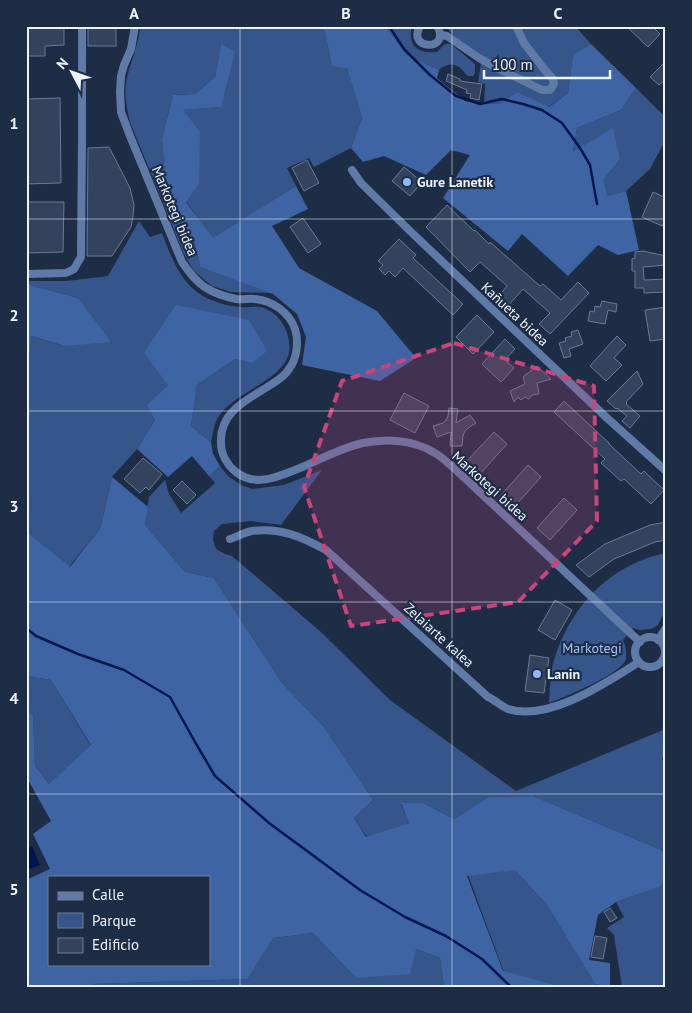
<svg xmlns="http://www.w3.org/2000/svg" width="692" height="1013" font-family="'PT Sans',sans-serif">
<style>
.green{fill:#36558a}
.forest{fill:#3f64a4;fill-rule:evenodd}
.water{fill:#001650}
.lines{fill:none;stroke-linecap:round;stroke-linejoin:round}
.stream{stroke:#001650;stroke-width:2.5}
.building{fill:#34435d;stroke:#697a97}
.minor{stroke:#5f7aa7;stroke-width:8}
.marked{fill:#cb447c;fill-opacity:0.2;stroke:#cb447c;stroke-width:4;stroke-dasharray:10 6;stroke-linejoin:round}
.grid{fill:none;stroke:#eef4fe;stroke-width:1;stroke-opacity:0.55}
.poi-dot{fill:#8fb8fd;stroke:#1e2d46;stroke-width:2}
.labels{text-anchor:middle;stroke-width:4.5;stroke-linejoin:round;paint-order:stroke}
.poi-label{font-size:14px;font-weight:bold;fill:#eef4fe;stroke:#1e2d46;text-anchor:start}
.street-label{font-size:14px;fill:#eef4fe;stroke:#1e2d46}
.park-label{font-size:14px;fill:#a0c0f6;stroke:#1e2d46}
.neatline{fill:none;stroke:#eef4fe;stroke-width:2}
.grid-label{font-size:16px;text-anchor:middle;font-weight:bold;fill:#eef4fe}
</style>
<rect width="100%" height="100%" fill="#1e2d46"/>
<g class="green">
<path d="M140 26H320L325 32 332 65 347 67 362 118 351 148 314 167 309 158 287 168 296 186 213 239 186 201 199 184 182 110 221 107V45L215 77 195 94 173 95 162 139 167 203 194 239 200 267 271 293 231 292 212 286 194 271 184 254 130 122C127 109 124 96 126 83 129 64 139 46 140 26Z"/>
<path d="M385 26H412C407 46 418 54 437 52L445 44H451L475 64V73L473 76H468C464 73 462 69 459 67 452 62 444 65 439 70L406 54Z"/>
<path d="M446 26H575L591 44 573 54 568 93 548 107 518 92 498 104H484L485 84 478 82 482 57C469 48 454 39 446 26Z"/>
<path d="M636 88 666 118V139L650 169 626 191 607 196 604 179 620 159 573 153 577 128 621 110Z"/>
<path d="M139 221 150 237 162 233C171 256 180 283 203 296 214 302 228 306 240 307 249 308 258 305 266 309 282 315 292 337 289 353 282 381 235 392 219 416 214 423 213 434 211 442L191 426 197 385 235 359 252 363 249 320 168 385 148 405 155 420 137 449 112 477 101 527 69 567 26 531V388L30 336 65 346 78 298 26 284V281H67L108 276Z"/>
<path d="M220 466 228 476 241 485 252 489 284 485 322 470 281 525 251 521 222 524 214 531 213 540 216 549 225 554 232 556 321 632 390 700 516 791 663 730 662 758 666 772V852L533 796 489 797 454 819 423 803 401 804 409 823 367 837 354 818 373 800 324 727 281 682 214 578 185 572 145 525 149 497 165 480 169 494 181 513 215 483 209 476Z"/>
<path d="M666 553V610L657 626 651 629 639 630 633 628 623 640C625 644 627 653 626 659 622 674 564 697 549 703 550 689 550 674 554 660 570 607 610 564 666 553Z"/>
<path d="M26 676 51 680 91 746 49 784 35 766 33 716 26 712Z"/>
<path d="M515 870 547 905 595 984 610 987H562L504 972 468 875Z"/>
<path d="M666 877V987H622L614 935 607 928 624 917 616 902 660 886Z"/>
<path d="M313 933 356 978 416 949 440 958 444 987H89L92 984 248 979 273 938Z"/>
</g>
<g class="forest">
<path d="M320 26H385L406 54 439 70 437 78 465 101 485 104H498L518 92 549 107 568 93 573 54 591 44 636 88 621 110 577 128 573 152 613 128 620 159 604 179 607 196 626 191 639 250 618 255 598 245 568 276 522 234 508 251 443 198 470 155 451 150 426 175 384 156 363 162 351 148 362 118 347 68 332 66 325 32Z"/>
<path d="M221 44 235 52 221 107 183 110 200 132 199 184 186 202 213 238 296 186 308 209 272 226 299 268 377 311 416 358 380 381 302 365 306 337 297 314 273 294 200 267 194 239 167 203 162 139 173 95 195 94 215 77Z"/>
<path d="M26 284 78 298 111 342 65 346 31 336 26 388Z"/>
<path d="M176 305 249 320 267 351 252 363 235 359 197 385 191 426 211 442 213 454 220 466 209 476 192 456 168 477 137 449 155 420 147 405 168 385 144 353Z"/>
<path d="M112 477 148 507 145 525 185 572 214 578 281 682 324 727 373 800 354 818 366 837 409 823 401 803H423L454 819 489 797 533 796 666 852V877L661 886 616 902 598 915 589 960 610 963V987L595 984 547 905 515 870 467 876 503 971 562 987H444L440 958 416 949 410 974 356 978 313 933 273 938 248 979 92 984 89 987H26V880L50 869 33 834 51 821 26 776V712L33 715 35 766 49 784 91 745 51 680 26 676V531L70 567 101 527ZM49 877H209V964H49Z"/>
<path d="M666 671V753L662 758 664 672Z"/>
</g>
<path class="water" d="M32 846 40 865 30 869 26 860V848Z"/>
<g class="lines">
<g class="stream">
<path d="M389 26 404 49 430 75 456 96 480 104 502 99 523 104 542 110 562 123 580 148 590 165 597 204"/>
<path d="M26 628 36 636 78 654 124 670 170 697 195 742 215 776 269 823 360 890 405 917 446 936 482 959 511 987"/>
</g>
</g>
<g class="building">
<path d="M26 26H64V45L45 46V56H26Z"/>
<rect x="88" y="26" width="28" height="20"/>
<path d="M626 26H652L660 34 648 47Z"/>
<path d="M666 61V79L659 85 650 77Z"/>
<path d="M448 74 460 79V81L482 84 479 100 470 98 471 94 466 93 467 90 446 81Z"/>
<path d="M60 98 61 183 26 184V99Z"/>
<path d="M109 147 130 188 134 205 133 216 131 227 112 256H87L88 148Z"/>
<path d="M307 160 319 183 304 191 292 168Z"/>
<path d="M404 167 422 182 410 196 392 181Z"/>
<path d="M653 192 666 198V218L662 226 642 217Z"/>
<path d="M26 202H64L63 252 26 253Z"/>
<path d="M447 205 474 231 475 230 489 244 490 242 540 286 543 284 561 300 578 282 589 293 550 334 539 324 550 313 523 289 508 306 498 297 507 286 480 262 470 272 426 227Z"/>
<path d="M303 218 321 244 308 253 290 227Z"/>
<path d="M399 239 416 255 413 258 463 304 453 315 403 268 395 277 389 271 385 275 379 269 383 265 378 261Z"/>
<path d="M643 251 666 256V265L643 267 644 280 666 279V292L644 293V288H635V271H632V259L635 258V252Z"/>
<path d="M602 301 617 304 616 312 608 310 605 324 588 321 590 311 594 312 595 306 600 307Z"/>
<path d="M666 307V339L650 341 645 310Z"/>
<path d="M477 315 494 332 473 354 456 337Z"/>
<path d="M578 330 583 344 569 349 571 356 564 358 559 343 566 341 565 338 572 336 571 332Z"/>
<path d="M617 336 626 345 614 358 622 365 606 381 590 366Z"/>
<path d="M505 339 515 349 505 360 514 368 501 382 482 364Z"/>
<path d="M537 366 551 379 537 383 539 394 532 395 529 399 525 397 521 400 518 397 514 402 510 391 525 384 523 377Z"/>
<path d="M637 371 643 384 626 402 627 403 626 404 640 416 630 428 622 421 627 416 617 408 616 409 607 401Z"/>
<path d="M404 393 429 406 415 433 390 420Z"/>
<path d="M564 401 609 443V444L641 474 644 471 664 490 651 504 624 479 621 481 601 463 605 459 554 412Z"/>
<path d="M449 408 458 409 456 423 470 415 476 423 468 428 465 431 463 436 462 446H450L451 432 437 437 433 426 443 423 446 420 448 416Z"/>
<path d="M494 432 507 444 479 475 466 462Z"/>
<path d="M143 458 162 474 149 490 146 487 140 493 124 479Z"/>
<path d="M528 465 541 477 514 507 501 495Z"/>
<path d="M182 481 196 495 187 504 173 490Z"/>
<path d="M564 498 577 510 550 540 537 528Z"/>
<path d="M666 522V540L655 542 614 559 589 577 576 565 605 544 650 525Z"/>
<path d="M555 600 572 610 555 640 538 630Z"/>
<path d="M530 655 549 658 544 693 525 691Z"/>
<path d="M610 908 617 918 610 922 604 912Z"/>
<path d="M595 936 607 938 603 959 591 957Z"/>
</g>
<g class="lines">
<g class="minor">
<path d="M135 26 131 49 124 65 121 76 120 92 121 112 130 136 182 262C189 272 197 283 208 289 216 294 227 297 236 299 243 300 249 298 255 299 273 301 289 312 295 329 299 341 297 359 289 369 285 376 278 380 272 384 249 399 219 411 221 443 221 454 227 465 236 472 256 488 279 476 300 468 319 460 343 447 363 443 386 438 413 440 433 452 441 456 448 463 454 468L640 642"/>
<path d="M420 26C406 51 452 51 437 26"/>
<path d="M440 35 447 36 479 58 497 68 542 90H550L554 84 553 79 544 69 524 43 516 26"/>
<path d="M352 170 361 183 410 231 607 418 666 471"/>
<path d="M26 274 66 273 74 269 81 257 82 141V26"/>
<path d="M230 539C237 537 245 532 252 531 280 527 302 537 326 550L488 697C495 700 501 706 508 709 548 722 606 683 639 662"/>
<circle cx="650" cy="652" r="15"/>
<path d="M658 640 666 628"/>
</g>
</g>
<path class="marked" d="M454 343 594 386 597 521 518 602 351 626 304 487 342 381Z"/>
<path class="grid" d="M240 26V987M452 26V987M26 219H666M26 411H666M26 602H666M26 794H666"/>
<g class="poi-dot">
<circle cx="407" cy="182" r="5"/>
<circle cx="537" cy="674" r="5"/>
</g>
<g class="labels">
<g class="poi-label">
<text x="417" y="187">Gure Lanetik</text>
<text x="547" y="679">Lanin</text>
</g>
<g class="street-label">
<text transform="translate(175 211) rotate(67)" y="5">Markotegi bidea</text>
<text transform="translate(515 314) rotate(43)" y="5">Kañueta bidea</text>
<text transform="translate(490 486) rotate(42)" y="5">Markotegi bidea</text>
<text transform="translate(439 635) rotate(42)" y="5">Zelaiarte kalea</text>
</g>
<g class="park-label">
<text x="592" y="653">Markotegi</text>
</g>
</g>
<rect width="692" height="1013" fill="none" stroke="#1e2d46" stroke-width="55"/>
<rect x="48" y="876" width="162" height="90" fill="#1e2d46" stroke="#717d90"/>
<rect x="58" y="892" width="25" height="8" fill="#5f7aa7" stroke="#717d90"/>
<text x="92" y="900" font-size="15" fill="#eef4fe">Calle</text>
<rect x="58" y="913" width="25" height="15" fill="#36558a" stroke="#717d90"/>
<text x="92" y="926" font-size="15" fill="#eef4fe">Parque</text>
<rect x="58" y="938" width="25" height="15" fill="#34435d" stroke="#717d90"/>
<text x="92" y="950" font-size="15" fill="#eef4fe">Edificio</text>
<g transform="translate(72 72) rotate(311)" stroke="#1e2d46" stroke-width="4" paint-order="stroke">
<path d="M0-4L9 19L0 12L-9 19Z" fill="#eef4fe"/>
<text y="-8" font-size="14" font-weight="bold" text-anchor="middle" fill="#eef4fe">N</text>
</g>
<path d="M484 70v8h126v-8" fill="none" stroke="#eef4fe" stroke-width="2.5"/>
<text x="492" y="70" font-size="15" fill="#eef4fe" stroke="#1e2d46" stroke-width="4" paint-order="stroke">100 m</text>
<rect x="28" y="28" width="636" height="958" class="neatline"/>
<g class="grid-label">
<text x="134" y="19">A</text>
<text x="346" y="19">B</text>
<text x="558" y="19">C</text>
<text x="14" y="129">1</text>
<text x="14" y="321">2</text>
<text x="14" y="512">3</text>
<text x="14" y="704">4</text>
<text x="14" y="895">5</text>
</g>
</svg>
